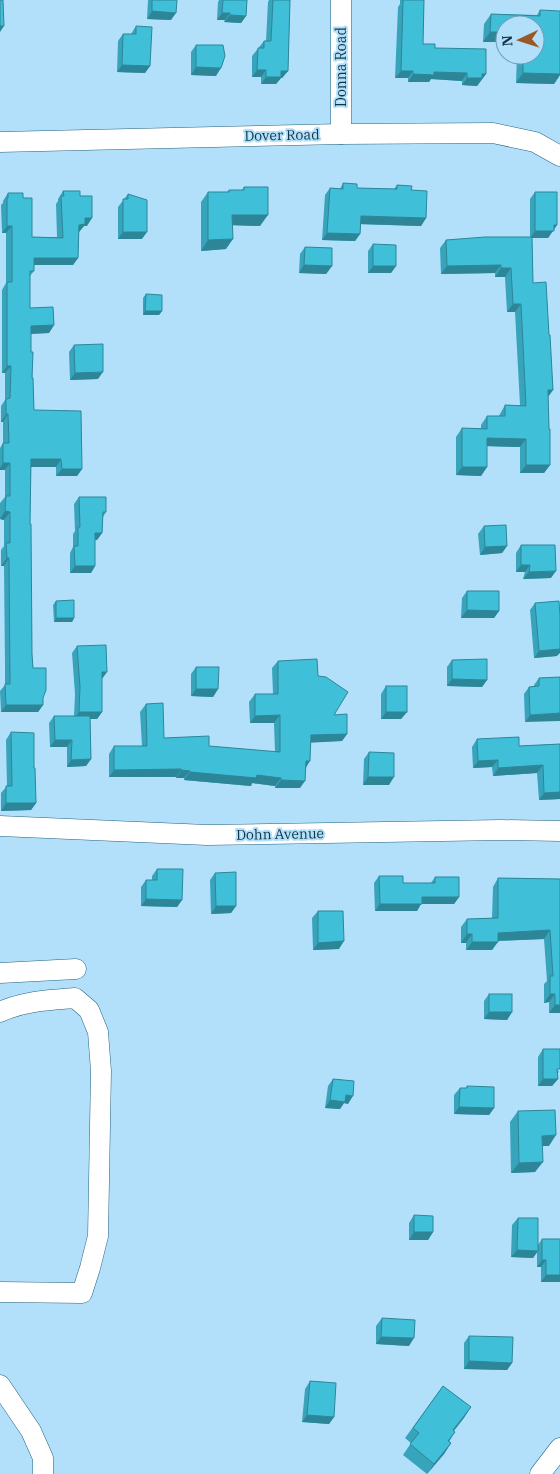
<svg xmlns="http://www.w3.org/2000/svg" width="560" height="1474" font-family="'IBM Plex Serif',serif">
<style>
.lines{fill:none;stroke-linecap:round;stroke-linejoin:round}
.minor-casing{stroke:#246382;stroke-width:21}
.minor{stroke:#fff;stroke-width:20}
.wall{fill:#37a4bb}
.shaded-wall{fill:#2d8698}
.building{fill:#40bfd9;stroke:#2d8698}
.labels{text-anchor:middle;stroke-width:4;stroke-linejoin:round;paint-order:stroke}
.street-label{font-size:14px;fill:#123546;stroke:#b2e0fb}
</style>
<rect width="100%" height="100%" fill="#b2e0fb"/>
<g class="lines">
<defs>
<g id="minor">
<path d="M341 134V0"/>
<path d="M0 142 341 134 493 133 535 142 560 156"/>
<path d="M0 826 207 835 501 830 560 831"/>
<path d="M0 973 76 969"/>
<path d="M0 1012C24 1001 49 1000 75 998L89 1010 98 1032 101 1071 98 1236 90 1268 82 1293 0 1292"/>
<path d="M0 1385 31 1431 43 1458V1474"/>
<path d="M540 1474 560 1448"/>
</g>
</defs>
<use href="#minor" class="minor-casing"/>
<use href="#minor" class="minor"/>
</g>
<g class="wall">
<path d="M148 0H177L171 20 147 19Z"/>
<path d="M219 0H247L246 16 241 23 224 22 225 20H217L218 2Z"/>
<path d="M269 0H290L288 71 282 78H281L276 84H261V77H252V56L264 41H266L268 2Z"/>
<path d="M400 0H424L423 44 435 48 486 74 477 86 462 85V81L431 79 429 82H408V78H395L398 7 400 4Z"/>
<path d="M540 10 560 47V75L554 84 516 83 517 55H535V25H505V42H483L484 24 491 14 537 15Z"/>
<path d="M136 26 150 66 145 73 117 72 118 41 123 34H131Z"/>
<path d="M196 45 216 76 191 75V52Z"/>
<path d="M343 183 357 188 394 189 397 185 411 190 426 218 421 226 361 224 360 234 355 241 322 240 325 195 330 188 340 189Z"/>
<path d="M244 187 260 226 232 225 226 249 201 251V202L208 192H227L229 190H242Z"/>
<path d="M63 191 80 196 87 226H84L79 232 78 258 73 265H34V271L30 276V308L54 325 49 333 31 334V352L34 410 82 469 77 476H56V467H31L30 524 32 654 33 668 43 698V705L38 712H1L0 691 5 685V667L4 566H1V550L4 546V520L0 519V503L5 497V470H0V448L3 443V422H1V406L5 400V373H2V290L6 283V233H2L1 205 3 203V201L8 193 23 198 32 237H57L56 204 58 201V199Z"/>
<path d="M535 192 557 225 548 238H532L533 283 549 335 553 390 548 397 550 465 544 473H520V447L487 446V467L481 476 456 475V437L462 428H481V425L487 416H499L500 414 505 405H520L515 312H507L505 277H495V273L441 274 440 248 446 240 530 237V199Z"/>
<path d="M128 194 142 239H118V207Z"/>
<path d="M373 244 396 266 391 273H368V251Z"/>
<path d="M305 247 332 266 326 274 299 273 300 254Z"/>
<path d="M146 294 162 311 159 315H143V298Z"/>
<path d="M74 345 98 379 70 380 69 352Z"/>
<path d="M79 497 106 512 103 517 102 533 97 540H95V566L91 573H70V553L73 547V534L75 531 74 504Z"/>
<path d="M484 526 507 546 502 553 480 555 478 534Z"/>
<path d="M521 545 551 578 523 579 525 572H516V553Z"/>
<path d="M467 591 499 611 494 618H461L462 598Z"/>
<path d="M56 601 74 618 72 622H54L53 605Z"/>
<path d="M535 603 557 656 534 658 530 610Z"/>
<path d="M77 646 102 678V712L97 719H90L91 759 86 766 67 767V747H50L49 723 54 716H74L75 694 72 653Z"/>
<path d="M452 660 487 680 482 687 447 686V667Z"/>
<path d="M278 661 318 676 334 715 347 734 342 741 311 742 306 768 300 788H275V786L252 783 251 786 184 780V778H176V777H109V754L114 746H142L140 712 146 704 164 738 209 746 275 752 274 723H250L249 702 255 694H273L272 668Z"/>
<path d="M196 667 218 689 213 697 191 696V674Z"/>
<path d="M560 677 525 722 524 694 529 687 534 686V685L539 678Z"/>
<path d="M386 686 407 712 401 719H381V694Z"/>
<path d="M11 732 34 768 36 803 31 810 1 811V793L7 786 6 740Z"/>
<path d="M477 739 519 746 560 744V799L539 800 537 773 493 776 492 767 473 768 472 747Z"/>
<path d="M369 752 389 785H363L364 759Z"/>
<path d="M157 869 182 900 177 907 141 906V887L146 880H152V876Z"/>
<path d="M215 873 236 906 231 913 211 914 210 880Z"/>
<path d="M379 876 403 883H431L435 877 459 897 454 904H421L417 911H375L374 883Z"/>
<path d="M498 878 560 879V1013H549V1002L544 1003V984L547 981 544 939 498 941 492 950H466V943H461V927L467 919 492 918 493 887Z"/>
<path d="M318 911 339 949 313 950 312 918Z"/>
<path d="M489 994 512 1012 507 1020 484 1019V1001Z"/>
<path d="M543 1049 559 1072 557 1074 558 1079 552 1086H538V1057Z"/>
<path d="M333 1079 348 1104 344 1103 340 1109 325 1108 328 1086Z"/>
<path d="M467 1086 494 1108 489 1115 454 1114V1095L460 1088H466Z"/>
<path d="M518 1111 549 1146H543L535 1172 511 1173 510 1122Z"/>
<path d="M414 1215 433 1232 428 1240H409V1223Z"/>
<path d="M518 1218 538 1245 542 1239H560V1282H541V1267H537V1252L533 1258 511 1257 512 1225Z"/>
<path d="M382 1318 409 1346 376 1344V1326Z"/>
<path d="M469 1336 512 1363 507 1370 464 1369V1343Z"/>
<path d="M310 1381 334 1417 329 1424 302 1422 305 1389Z"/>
<path d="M443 1386 471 1407 453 1431 455 1432 449 1442 451 1443 444 1454 427 1474 403 1455 411 1443 405 1438Z"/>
</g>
<g class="shaded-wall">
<path d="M152 11 176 13 171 20 147 19Z"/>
<path d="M222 13H230L225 20H217Z"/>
<path d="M230 15 246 16 241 23 224 22Z"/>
<path d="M0 26H4L0 32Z"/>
<path d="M490 32H505V42H483Z"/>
<path d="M122 65 150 66 145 73 117 72Z"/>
<path d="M196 67 221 68 216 76 191 75Z"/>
<path d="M257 70H266L261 77H252Z"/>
<path d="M281 71H288L282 78H281L276 84H261L266 77Z"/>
<path d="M401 71H413L408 78H395Z"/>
<path d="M434 72 467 73 462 81 431 79 429 82H408L413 74Z"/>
<path d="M523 73 560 74V75L554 84 516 83Z"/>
<path d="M482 74H486L477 86 462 85 467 78Z"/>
<path d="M232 215H268L260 226 225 225Z"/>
<path d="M361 216 426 218 421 226 356 224Z"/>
<path d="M85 218H92L87 226H84L79 232H73Z"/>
<path d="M554 225H557L548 238H530L535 231Z"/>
<path d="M7 226H12L6 233H2Z"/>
<path d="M123 232H147L142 239H118Z"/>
<path d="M327 233 360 234 355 241 322 240Z"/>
<path d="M233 239 226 249 201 251 208 240Z"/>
<path d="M34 258H78L73 265H28Z"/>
<path d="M304 265 332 266 326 274 299 273Z"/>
<path d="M501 265 495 273 441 274 447 266Z"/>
<path d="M373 266H396L391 273H368Z"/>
<path d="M501 268H511L505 277H495Z"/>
<path d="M513 304H521L515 312H507Z"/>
<path d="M145 311H162L159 315H143Z"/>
<path d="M54 325 49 333 25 334 31 326Z"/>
<path d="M7 366H11L5 373H2Z"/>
<path d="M103 372 98 379 70 380 75 373Z"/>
<path d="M548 390H553L547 398Z"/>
<path d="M6 414H8L3 422H1Z"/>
<path d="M487 438 526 439 520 447 481 446Z"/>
<path d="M31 459H61L56 467H26Z"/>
<path d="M3 463H10L5 470H0V468Z"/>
<path d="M526 465H550L544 473H520Z"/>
<path d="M462 467H487L481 476 456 475Z"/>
<path d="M62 469H82L77 476H56Z"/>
<path d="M5 511 10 512 4 520 0 519Z"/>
<path d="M95 533H102L97 540H90Z"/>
<path d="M507 546 502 553 480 555 485 547Z"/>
<path d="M7 558H9L4 566H1Z"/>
<path d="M521 565H530L525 572H516Z"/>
<path d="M75 566H95L91 573H70Z"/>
<path d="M556 571 551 578 523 579 529 572Z"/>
<path d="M467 610 499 611 494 618H461Z"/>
<path d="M56 618H74L72 622H54Z"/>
<path d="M560 649V653L557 656 534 658 539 651Z"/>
<path d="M102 672H107L102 679Z"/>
<path d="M452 679 487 680 482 687 447 686Z"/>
<path d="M196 689H218L213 697 191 696Z"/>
<path d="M6 705H43L38 712H1Z"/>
<path d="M79 712H102L97 719H74Z"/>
<path d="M386 712H407L401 719H381Z"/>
<path d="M560 713V721L525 722 530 715Z"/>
<path d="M280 715 274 723H250L255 716Z"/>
<path d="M347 734 342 741 305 743 311 735Z"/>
<path d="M55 740H72L67 747H50Z"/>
<path d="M91 759 86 766 67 767 71 760Z"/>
<path d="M498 760 492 767 473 768 478 761Z"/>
<path d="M306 761H310L305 769Z"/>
<path d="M543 765 537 773 493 776 498 768Z"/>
<path d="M181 769 176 777H109L114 770Z"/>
<path d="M181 770 190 771 184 778H176Z"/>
<path d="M190 772 257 775 281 778 275 786 252 783 251 786 184 780Z"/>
<path d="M368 777H394L389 785H363Z"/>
<path d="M281 780 305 781 300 788H275Z"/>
<path d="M560 792V799L539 800 544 793Z"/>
<path d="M6 803H36L31 810 1 811Z"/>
<path d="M422 897H459L454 904H421L417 911H375L380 904Z"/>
<path d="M146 899 182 900 177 907 141 906Z"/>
<path d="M216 906H236L231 913 211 914Z"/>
<path d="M550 930 544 939 492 941 498 933Z"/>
<path d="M467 934H472L466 943H461Z"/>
<path d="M344 941 339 949 313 950 318 943Z"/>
<path d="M472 942H498L492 950H466Z"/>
<path d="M550 994H555L549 1002 544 1003Z"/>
<path d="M555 1005H560V1013H549Z"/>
<path d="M489 1012H512L507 1020 484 1019Z"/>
<path d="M543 1079H558L552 1086H538Z"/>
<path d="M346 1095 353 1096 348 1104 344 1103 340 1109 325 1108 330 1100Z"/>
<path d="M459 1107 494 1108 489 1115 454 1114Z"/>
<path d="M556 1135 549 1146H535L542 1136Z"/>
<path d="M543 1162 535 1172 511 1173 519 1163Z"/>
<path d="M414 1232H433L428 1240H409Z"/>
<path d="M517 1250 538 1251 533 1258 511 1257Z"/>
<path d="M542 1260H546L541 1267H537Z"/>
<path d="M546 1275H560V1282H541Z"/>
<path d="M381 1337 414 1338 409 1346 376 1344Z"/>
<path d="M469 1361 512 1363 507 1370 464 1369Z"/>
<path d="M471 1407 464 1418 446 1441 453 1430Z"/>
<path d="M307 1415 334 1417 329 1424 302 1422Z"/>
<path d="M451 1443 444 1454 427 1474 434 1464Z"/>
</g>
<g class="building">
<path d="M0 0H3L4 26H0Z"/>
<path d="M152 0H177L176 13 152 11Z"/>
<path d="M223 0H247L246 16 230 15V13H222Z"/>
<path d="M273 0H290L288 71H281V77H266V70H257L258 48H264V41H271Z"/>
<path d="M403 0H424L423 44H435V48L486 49V74H482V78H467V73L434 72V75L413 74V71H401Z"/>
<path d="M540 10 560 11V74L523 73V55H535V25H505V32H490L491 14 540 16Z"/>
<path d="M136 26 152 27 150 66 122 65 123 34H136Z"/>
<path d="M196 45H223L225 56 221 68 196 67Z"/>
<path d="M343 183 357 184V188L397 189V185L412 186 411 190 427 191 426 218 361 216 360 234 327 233 330 188 343 189Z"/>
<path d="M244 187H268V215H232L233 239 208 240V192H229V190H244Z"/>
<path d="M63 191H80V196H92V218H85V224L79 225 78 258H34V271H30V308L53 307 54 325 31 326V352H33L32 378H33L34 410 81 411 82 469H62L61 459H31L30 524H31L32 654 33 668H46V690L43 698V705H6L5 684H10L9 558H7L6 543H10V512L5 511 6 496H10V463H3V443H9L8 414H6V399L10 398 11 366H7V282H12V226H7V198H8V193H23V198H32V237L63 238 61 196H64Z"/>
<path d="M535 192H557V225H554V231H535Z"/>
<path d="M128 194 147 200V232H123V199H128Z"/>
<path d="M485 237H532L533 283 546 282 549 335H550L553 390H548L549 429H550V465H526V439L487 438V467H462V428L487 429V416H505V405L526 406 521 304H513L511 268H501V265L447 266 446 240Z"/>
<path d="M373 244 396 245V266H373Z"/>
<path d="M305 247 332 248V266L304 265Z"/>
<path d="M146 294 162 295V311H145Z"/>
<path d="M103 344V372L75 373 74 345Z"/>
<path d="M79 497H106V512H103L102 533H95V566H75L74 546H78V527H80Z"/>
<path d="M506 525 507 546 485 547 484 526Z"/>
<path d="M521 545H555L556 571 529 572 530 565H521Z"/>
<path d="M467 591H499V611L467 610Z"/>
<path d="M74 600V618H56V601Z"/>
<path d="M559 601 560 616V649L539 651 535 603Z"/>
<path d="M106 645 107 672H102V712H79L80 687 77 646Z"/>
<path d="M317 659 318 676 326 677 348 692 334 715 347 714V734L311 735 310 761H306L305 781 281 780V778L257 775 256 778 190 772V771L181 770V769L114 770V746H147L146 704 163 703 164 738 209 736V746L280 752V715L255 716V694H278V661Z"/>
<path d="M487 659V680L452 679V660Z"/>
<path d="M196 667H219L218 689H196Z"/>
<path d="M560 677V713L530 715 529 687 539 686V678Z"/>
<rect x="386" y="686" width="21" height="26"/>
<path d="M54 716H90L91 759 71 760 72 740H55Z"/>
<path d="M11 732 34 733V768H35L36 803H6V786H12Z"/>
<path d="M519 737V746L560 744V792L544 793 543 765 498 768V760L478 761 477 739Z"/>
<path d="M369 752 394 753V777H368Z"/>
<path d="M157 869H183L182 900 146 899V880H157Z"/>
<path d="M236 872V906H216L215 873Z"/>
<path d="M379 876H403V883H435V877H459V897H422V904H380Z"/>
<path d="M498 878 560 879V1005H555V994H550V976H553L550 930 498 933V942H472V934H467V919L498 918Z"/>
<path d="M318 911H343L344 941 318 943Z"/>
<rect x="489" y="994" width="23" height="18"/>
<path d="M543 1049H560V1069H557L558 1079H543Z"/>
<path d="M333 1079 354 1081 353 1096 346 1095 345 1102 330 1100Z"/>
<path d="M467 1086 494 1087V1108L459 1107 460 1088H467Z"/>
<path d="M555 1110 556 1135 542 1136 543 1162 519 1163 518 1111Z"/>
<path d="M414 1215 433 1216V1232H414Z"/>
<path d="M518 1218H538V1251L517 1250Z"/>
<path d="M542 1239H560V1275H546V1260H542Z"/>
<path d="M382 1318 415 1320 414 1338 381 1337Z"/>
<path d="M469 1336 513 1337 512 1363 469 1361Z"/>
<path d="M310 1381 336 1383 334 1417 307 1415Z"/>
<path d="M443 1386 471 1407 453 1430 455 1432 448 1441 451 1443 434 1464 410 1444 419 1433 413 1428Z"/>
</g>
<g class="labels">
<g class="street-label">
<text transform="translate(341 67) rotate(-90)" y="5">Donna Road</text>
<text transform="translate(282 135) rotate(-1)" y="5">Dover Road</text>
<text transform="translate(280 834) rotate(-1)" y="5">Dohn Avenue</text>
</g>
</g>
<g transform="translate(520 40) rotate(266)"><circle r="24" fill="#b2e0fb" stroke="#729cb3"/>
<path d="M0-4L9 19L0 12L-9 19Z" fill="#9b5827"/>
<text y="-8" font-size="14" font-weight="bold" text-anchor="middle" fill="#123546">N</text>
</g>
</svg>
